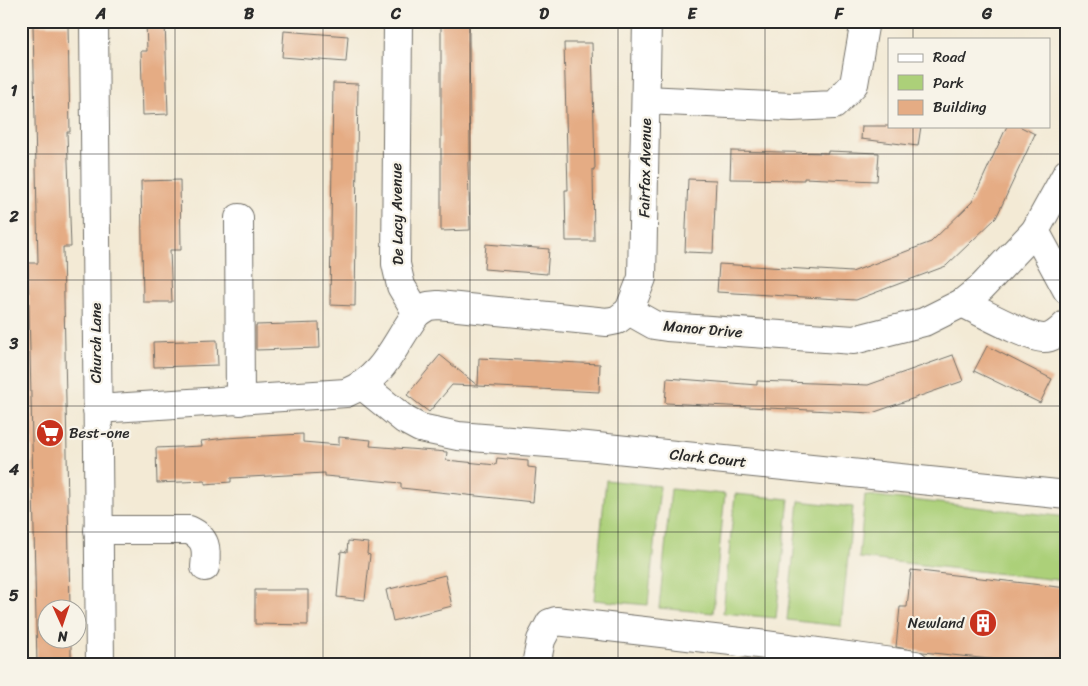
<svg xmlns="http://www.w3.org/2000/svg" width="1088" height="686" font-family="Sriracha,sans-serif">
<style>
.green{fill:#acd079;stroke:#6c7e52}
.building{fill:#e5ac84}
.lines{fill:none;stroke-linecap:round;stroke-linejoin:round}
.minor-casing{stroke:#716e66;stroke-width:30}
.minor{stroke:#fff;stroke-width:28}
.grid{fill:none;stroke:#2b2b2b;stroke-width:1;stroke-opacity:0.55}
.labels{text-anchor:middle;stroke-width:4.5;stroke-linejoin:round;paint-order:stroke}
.street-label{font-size:15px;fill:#2b2b2b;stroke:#f7f3e8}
.poi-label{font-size:15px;fill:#2b2b2b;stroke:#f7f3e8;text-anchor:start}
.neatline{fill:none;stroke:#2b2b2b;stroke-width:2}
.grid-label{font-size:16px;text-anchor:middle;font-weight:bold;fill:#2b2b2b}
</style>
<rect width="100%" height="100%" fill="#f7f3e8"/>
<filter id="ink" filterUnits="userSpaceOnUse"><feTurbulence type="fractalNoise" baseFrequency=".02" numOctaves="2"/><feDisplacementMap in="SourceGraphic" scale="10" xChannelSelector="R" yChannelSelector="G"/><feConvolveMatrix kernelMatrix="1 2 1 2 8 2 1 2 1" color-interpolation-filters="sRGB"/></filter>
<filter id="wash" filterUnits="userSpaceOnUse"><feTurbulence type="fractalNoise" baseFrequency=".0096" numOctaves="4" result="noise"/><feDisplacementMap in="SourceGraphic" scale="20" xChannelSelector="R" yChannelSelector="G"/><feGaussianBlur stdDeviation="1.12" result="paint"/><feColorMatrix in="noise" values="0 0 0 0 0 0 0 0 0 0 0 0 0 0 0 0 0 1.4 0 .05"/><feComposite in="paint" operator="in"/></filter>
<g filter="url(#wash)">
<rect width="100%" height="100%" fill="#f3ead5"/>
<g class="green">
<path d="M606 480 660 486 648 605 594 600Z"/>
<path d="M671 489 725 494 713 613 659 608Z"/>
<path d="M735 494 789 499 776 618 723 613Z"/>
<path d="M865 495 1067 517V581L859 558Z"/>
<path d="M799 501 853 507 841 626 787 620Z"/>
</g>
<g id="blocks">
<g class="building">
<path d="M146 21H165L168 114 143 115 141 51H147Z"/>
<path d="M441 21H469L470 161 468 162 470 230 441 231Z"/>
<path d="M33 25H68L70 132H67L71 247H63L70 608H48V638H71V665H37L28 263H38Z"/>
<path d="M284 31 348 36 346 62 282 57Z"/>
<path d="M564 43H592L595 169H593L594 241H566L565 190H568Z"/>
<path d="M333 83 358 84 355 306 330 305Z"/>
<path d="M862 126H921L918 146 861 139Z"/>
<path d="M1007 126H1019L1035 134 996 218 946 266 856 300 717 292 719 264 852 272 931 242 972 202Z"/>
<path d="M731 151 828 153V151L879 153 877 181 804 178V180L730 179Z"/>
<path d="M688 179 716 180 713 253 685 252Z"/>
<path d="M180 180 181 250H170L172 302H143L141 181Z"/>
<path d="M486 244 549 249 547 274 484 269Z"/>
<path d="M319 323 320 348 256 350V325Z"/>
<path d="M217 340 218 365 154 367 153 342Z"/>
<path d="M987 346 1052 379 1040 403 974 371Z"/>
<path d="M440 355 478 386 452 385 429 412 407 395Z"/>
<path d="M953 355 963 381 872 413 665 403 667 378 757 385V381L868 385Z"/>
<path d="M479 358 600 364 599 392 478 386Z"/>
<path d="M303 434V442L339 445V437L371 440 370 446 447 452 446 460 496 465 497 458 528 461V467L536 468 533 502 401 488V483L325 476V473L231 478V482L205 484V481L157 483 156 448 202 446 201 441 225 438Z"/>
<path d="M348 541 368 543 367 554 370 555 365 600 337 597 341 551 347 552Z"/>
<path d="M911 570 1067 588V665H1018V662L923 652 896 647 900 607H907Z"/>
<path d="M445 575 452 606 393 621 386 590Z"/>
<path d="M255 590H308V625L255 624Z"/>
</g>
</g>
</g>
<g filter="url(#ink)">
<use href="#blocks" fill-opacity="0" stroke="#716e66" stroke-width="1"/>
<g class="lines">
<defs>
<g id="minor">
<path d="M94 21 100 665"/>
<path d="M646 100 792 107 834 105 854 84 865 21"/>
<path d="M239 218 240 401"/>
<path d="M1035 231 1067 290"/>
<path d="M962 303C980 311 1027 338 1044 338 1054 338 1060 330 1067 324"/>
<path d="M629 311 642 278 647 21"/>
<path d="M417 313 428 306 438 305 607 322 617 320 629 311 654 325 667 327 854 340 924 322 962 303 982 287 1035 231 1067 173"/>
<path d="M363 386 405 420 420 428 458 436 587 446 1067 495"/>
<path d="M97 409 346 393C385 377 393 345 417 313L401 286 396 264 398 21"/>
<path d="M98 530H189C207 538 207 549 205 567"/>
<path d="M536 665 541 640 550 623 556 621 758 644 915 665"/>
</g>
</defs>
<use href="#minor" class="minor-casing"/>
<use href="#minor" class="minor"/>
</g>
</g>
<path class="grid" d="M175 21V665M323 21V665M470 21V665M618 21V665M765 21V665M913 21V39M913 126V665M21 154H1067M21 280H1067M21 406H1067M21 532H1067"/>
<defs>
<symbol id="supermarket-disc" viewBox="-11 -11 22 22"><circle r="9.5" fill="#c8321e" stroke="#f7f3e8"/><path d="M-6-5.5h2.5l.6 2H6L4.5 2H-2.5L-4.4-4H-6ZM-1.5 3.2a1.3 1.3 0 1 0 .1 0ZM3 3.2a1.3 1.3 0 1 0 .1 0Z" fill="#fff"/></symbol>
<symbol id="building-disc" viewBox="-11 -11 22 22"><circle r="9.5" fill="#c8321e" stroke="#f7f3e8"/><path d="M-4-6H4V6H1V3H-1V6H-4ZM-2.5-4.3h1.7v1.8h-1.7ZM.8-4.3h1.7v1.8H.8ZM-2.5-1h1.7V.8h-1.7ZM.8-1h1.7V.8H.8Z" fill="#fff"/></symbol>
</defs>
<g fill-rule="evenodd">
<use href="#supermarket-disc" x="34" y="417" width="32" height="32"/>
<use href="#building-disc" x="967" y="607" width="32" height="32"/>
</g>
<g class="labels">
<g class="street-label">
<text transform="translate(645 168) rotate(-89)" y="5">Fairfax Avenue</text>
<text transform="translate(397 214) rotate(-91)" y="5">De Lacy Avenue</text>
<text transform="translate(703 329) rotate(5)" y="5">Manor Drive</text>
<text transform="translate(96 343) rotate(-90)" y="5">Church Lane</text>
<text transform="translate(708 458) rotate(6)" y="5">Clark Court</text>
</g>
<g class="poi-label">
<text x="69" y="438">Best-one</text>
<text x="964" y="628" text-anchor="end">Newland</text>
</g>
</g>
<rect width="1088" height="686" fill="none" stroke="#f7f3e8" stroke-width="55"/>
<rect x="888" y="38" width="162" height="90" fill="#f7f3e8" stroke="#a5a39c"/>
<rect x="898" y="54" width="25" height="8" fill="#ffffff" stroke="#a5a39c"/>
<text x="933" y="62" font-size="15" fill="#2b2b2b">Road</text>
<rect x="898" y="75" width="25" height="15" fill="#acd079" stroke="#a5a39c"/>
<text x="933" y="88" font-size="15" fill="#2b2b2b">Park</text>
<rect x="898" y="100" width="25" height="15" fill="#e5ac84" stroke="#a5a39c"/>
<text x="933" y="112" font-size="15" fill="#2b2b2b">Building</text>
<g transform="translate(62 624) rotate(177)"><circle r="24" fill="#f7f3e8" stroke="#a5a39c"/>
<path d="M0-4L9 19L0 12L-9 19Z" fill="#c8321e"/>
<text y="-8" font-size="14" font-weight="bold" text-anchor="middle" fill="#2b2b2b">N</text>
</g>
<rect x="28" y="28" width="1032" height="630" class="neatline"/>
<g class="grid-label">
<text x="101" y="19">A</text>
<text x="249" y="19">B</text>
<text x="396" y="19">C</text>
<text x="544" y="19">D</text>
<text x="692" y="19">E</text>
<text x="839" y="19">F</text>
<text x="987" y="19">G</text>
<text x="14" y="96">1</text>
<text x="14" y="222">2</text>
<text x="14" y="349">3</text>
<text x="14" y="475">4</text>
<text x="14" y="601">5</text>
</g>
</svg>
